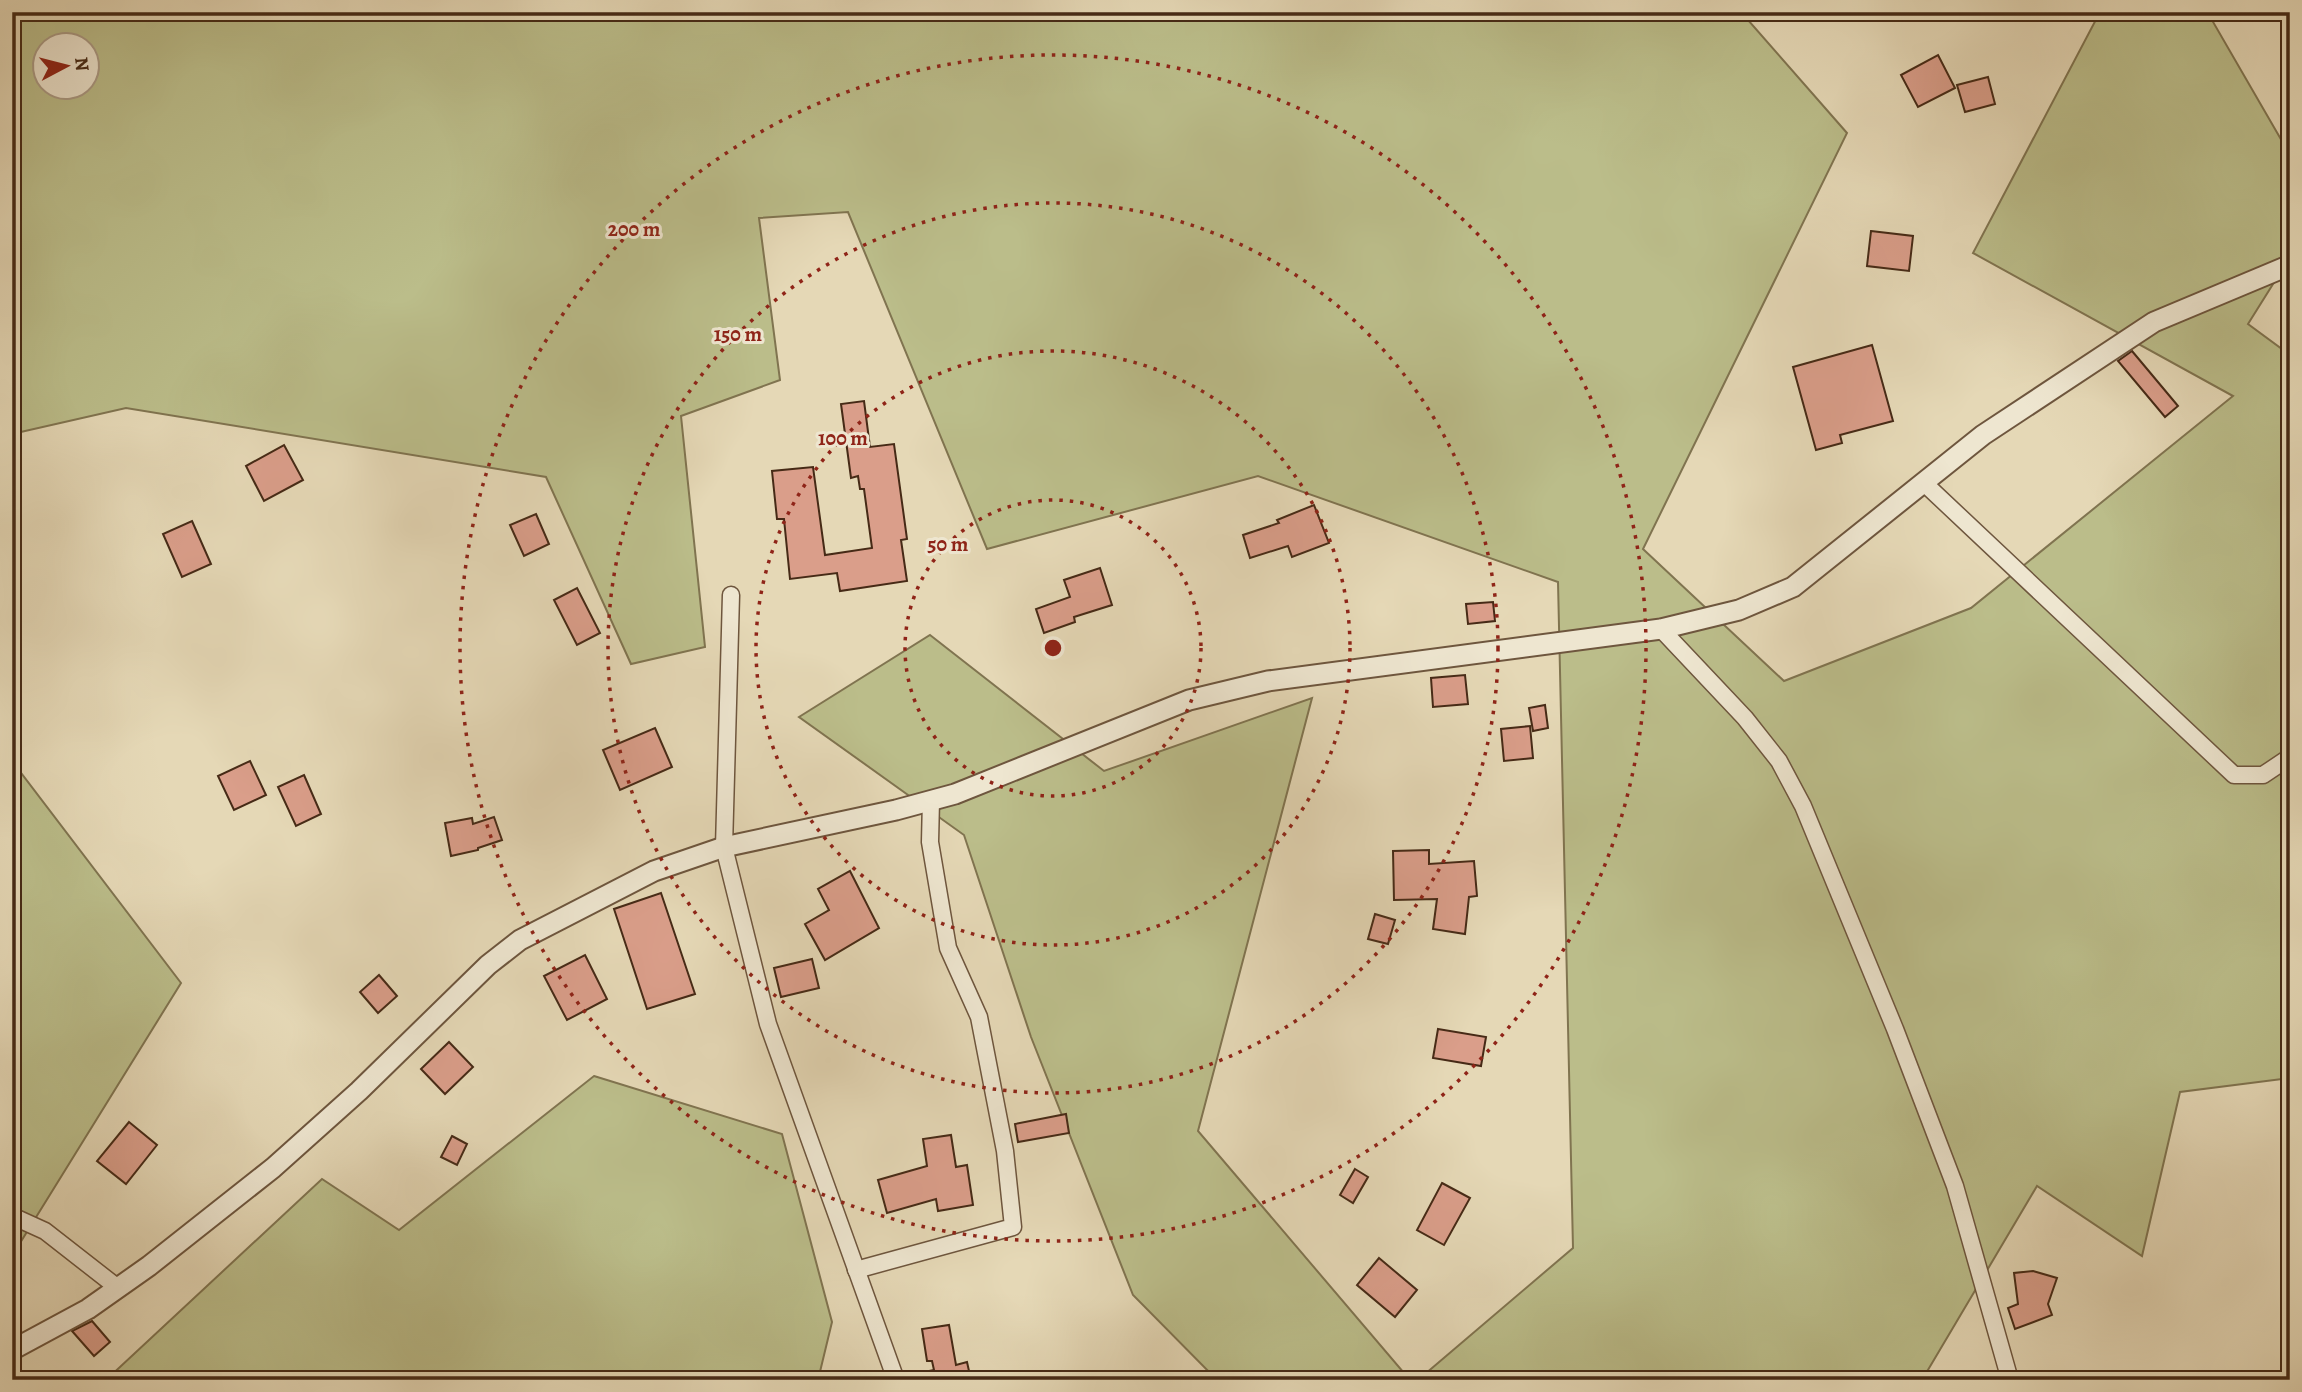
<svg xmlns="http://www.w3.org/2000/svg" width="2302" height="1392" font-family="Alegreya,serif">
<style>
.green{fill:#bbbd8a;stroke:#807450;stroke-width:2;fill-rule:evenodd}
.building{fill:#da9e8a;stroke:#462a16;stroke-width:2}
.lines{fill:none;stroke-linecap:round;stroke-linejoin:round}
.minor-casing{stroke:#6e563e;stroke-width:19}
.tertiary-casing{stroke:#6e563e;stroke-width:23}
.minor{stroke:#eee6d0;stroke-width:16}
.tertiary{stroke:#eee6d0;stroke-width:19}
.ring{fill:none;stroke:#8f2418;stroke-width:3.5;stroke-dasharray:3.5 7}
.centre{fill:#8f2418;stroke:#eee6d0;stroke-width:3.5}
.ring-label{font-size:21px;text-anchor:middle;font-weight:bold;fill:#8f2418;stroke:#eee6d0;stroke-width:6;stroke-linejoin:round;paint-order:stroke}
</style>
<rect width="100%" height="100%" fill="#e5d8b6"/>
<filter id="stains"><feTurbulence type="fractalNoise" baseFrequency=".00286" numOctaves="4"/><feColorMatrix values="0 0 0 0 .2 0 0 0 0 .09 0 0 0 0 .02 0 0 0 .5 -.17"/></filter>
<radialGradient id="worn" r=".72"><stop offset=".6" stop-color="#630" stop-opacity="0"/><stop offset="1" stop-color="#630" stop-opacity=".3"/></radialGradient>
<g class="green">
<path d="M12 12H1741L1847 133 1643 549 1784 681 1971 608 2233 396 1973 253 2100 12H2210L2209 15 2290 155V257L2248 324 2290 355V1078L2180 1092 2142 1256 2037 1186 1922 1380H1418L1573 1248 1558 582 1258 476 987 549 848 212 759 218 780 380 681 416 705 647 631 664 546 477 126 408 12 434ZM46 46H88V88H46Z"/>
<path d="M930 635 1104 771 1312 698 1198 1131 1410 1380H1217L1133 1295 1031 1037 964 835 799 717Z"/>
<path d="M12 761 181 983 12 1256Z"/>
<path d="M594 1076 782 1134 832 1322 818 1380H106L322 1179 399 1230Z"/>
</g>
<g class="building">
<path d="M1938 55 1955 88 1918 107 1901 75Z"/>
<path d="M1988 77 1995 104 1965 112 1957 85Z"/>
<path d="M1871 231 1913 236 1909 271 1867 266Z"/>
<path d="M1872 345 1893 421 1840 435 1842 443 1816 450 1793 367Z"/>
<path d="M2132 351 2178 406 2165 417 2118 361Z"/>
<path d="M864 401 870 447 894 444 907 539 901 540 907 581 840 591 837 573 790 579 784 519H777L772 471 813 467 825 555 872 548 864 489H860L858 476 851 478 841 404Z"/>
<path d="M284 445 303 480 264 501 246 466Z"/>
<path d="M1314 505 1329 543 1292 557 1288 546 1250 558 1243 535 1279 523 1277 520Z"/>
<path d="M536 514 549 544 524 556 510 525Z"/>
<path d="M192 521 211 564 182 577 163 534Z"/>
<path d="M1100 568 1112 605 1074 617 1075 622 1044 633 1036 609 1070 597 1064 580Z"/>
<path d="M577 588 600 633 577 645 554 600Z"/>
<path d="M1493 602 1495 621 1468 624 1466 604Z"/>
<path d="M1465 675 1468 704 1433 707 1431 678Z"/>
<path d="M1545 705 1548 728 1533 731 1529 708Z"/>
<path d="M1530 726 1533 758 1504 761 1501 729Z"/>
<path d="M655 728 672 767 620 790 603 750Z"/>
<path d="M250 761 266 795 234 810 218 776Z"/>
<path d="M304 775 321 814 296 826 278 787Z"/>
<path d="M494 817 502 840 478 848V850L451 856 445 823 472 818 473 824Z"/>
<path d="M1429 850V864L1474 861 1477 896 1469 897 1465 934 1433 929 1437 899 1394 900 1393 851Z"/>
<path d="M850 871 879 928 825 960 805 924 829 910 818 889Z"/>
<path d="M661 893 695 994 647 1009 614 909Z"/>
<path d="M1375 914 1395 920 1388 944 1368 939Z"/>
<path d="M585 955 607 999 567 1020 544 976Z"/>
<path d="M812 959 819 988 781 997 774 968Z"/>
<path d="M379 975 397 996 378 1013 360 992Z"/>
<path d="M1438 1029 1486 1037 1481 1066 1433 1058Z"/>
<path d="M449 1042 473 1067 445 1094 421 1069Z"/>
<path d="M1066 1114 1069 1133 1018 1142 1015 1124Z"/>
<path d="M129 1122 157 1145 126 1184 97 1161Z"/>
<path d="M951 1135 956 1167 967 1165 973 1205 938 1211 936 1199 887 1213 878 1180 927 1166 923 1139Z"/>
<path d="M452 1136 467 1144 457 1165 441 1157Z"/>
<path d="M1355 1169 1368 1177 1353 1203 1340 1195Z"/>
<path d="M1442 1183 1470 1198 1444 1245 1417 1230Z"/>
<path d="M1379 1258 1417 1290 1395 1317 1357 1285Z"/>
<path d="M2033 1271 2057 1278 2048 1304 2052 1315 2015 1329 2008 1308 2018 1304 2014 1273Z"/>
<path d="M92 1321 110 1342 94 1356 72 1331Z"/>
<path d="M949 1325 956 1365 967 1362 971 1380H919V1373L934 1370 932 1361H927L922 1329Z"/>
</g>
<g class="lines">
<defs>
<g id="minor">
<path d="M1923 482 2234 775H2263L2290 757"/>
<path d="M731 595 724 847 768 1024 896 1380"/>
<path d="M1661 629 1745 718 1779 761 1803 806 1895 1029 1955 1186 2010 1380"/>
<path d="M12 1216 45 1231 118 1288"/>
<path d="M856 1270 1013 1227 1005 1151 979 1017 948 948 930 842 931 800"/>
</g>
<path id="tertiary" d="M12 1350 88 1309 149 1266 273 1168 359 1091 488 965 520 940 654 871 724 847 896 810 955 794 1189 700 1268 681 1661 629 1739 610 1793 587 1983 435 2154 322 2290 265"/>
</defs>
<use href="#minor" class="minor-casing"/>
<use href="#tertiary" class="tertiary-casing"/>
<use href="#minor" class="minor"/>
<use href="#tertiary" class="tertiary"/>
</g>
<g class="ring">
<circle cx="1053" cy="648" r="148"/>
<circle cx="1053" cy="648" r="297"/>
<circle cx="1053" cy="648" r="445"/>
<circle cx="1053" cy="648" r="593"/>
</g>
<circle cx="1053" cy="648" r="10" class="centre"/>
<g class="ring-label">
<text x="634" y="236">200 m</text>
<text x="738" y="341">150 m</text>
<text x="843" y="445">100 m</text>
<text x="948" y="551">50 m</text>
</g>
<rect width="2302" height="1392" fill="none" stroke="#e5d8b6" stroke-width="42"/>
<rect x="14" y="14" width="2274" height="1364" fill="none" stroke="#462a16" stroke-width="3.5"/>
<rect x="21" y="21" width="2260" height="1350" fill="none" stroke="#462a16" stroke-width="2"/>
<g transform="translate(66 66) rotate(83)"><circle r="33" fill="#eee6d0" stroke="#ab9b86" stroke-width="2"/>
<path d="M0-5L12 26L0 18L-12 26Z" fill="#8f2418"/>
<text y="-10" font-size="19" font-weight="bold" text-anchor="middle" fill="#462a16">N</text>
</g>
<rect width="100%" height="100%" filter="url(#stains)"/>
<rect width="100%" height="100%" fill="url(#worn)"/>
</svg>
